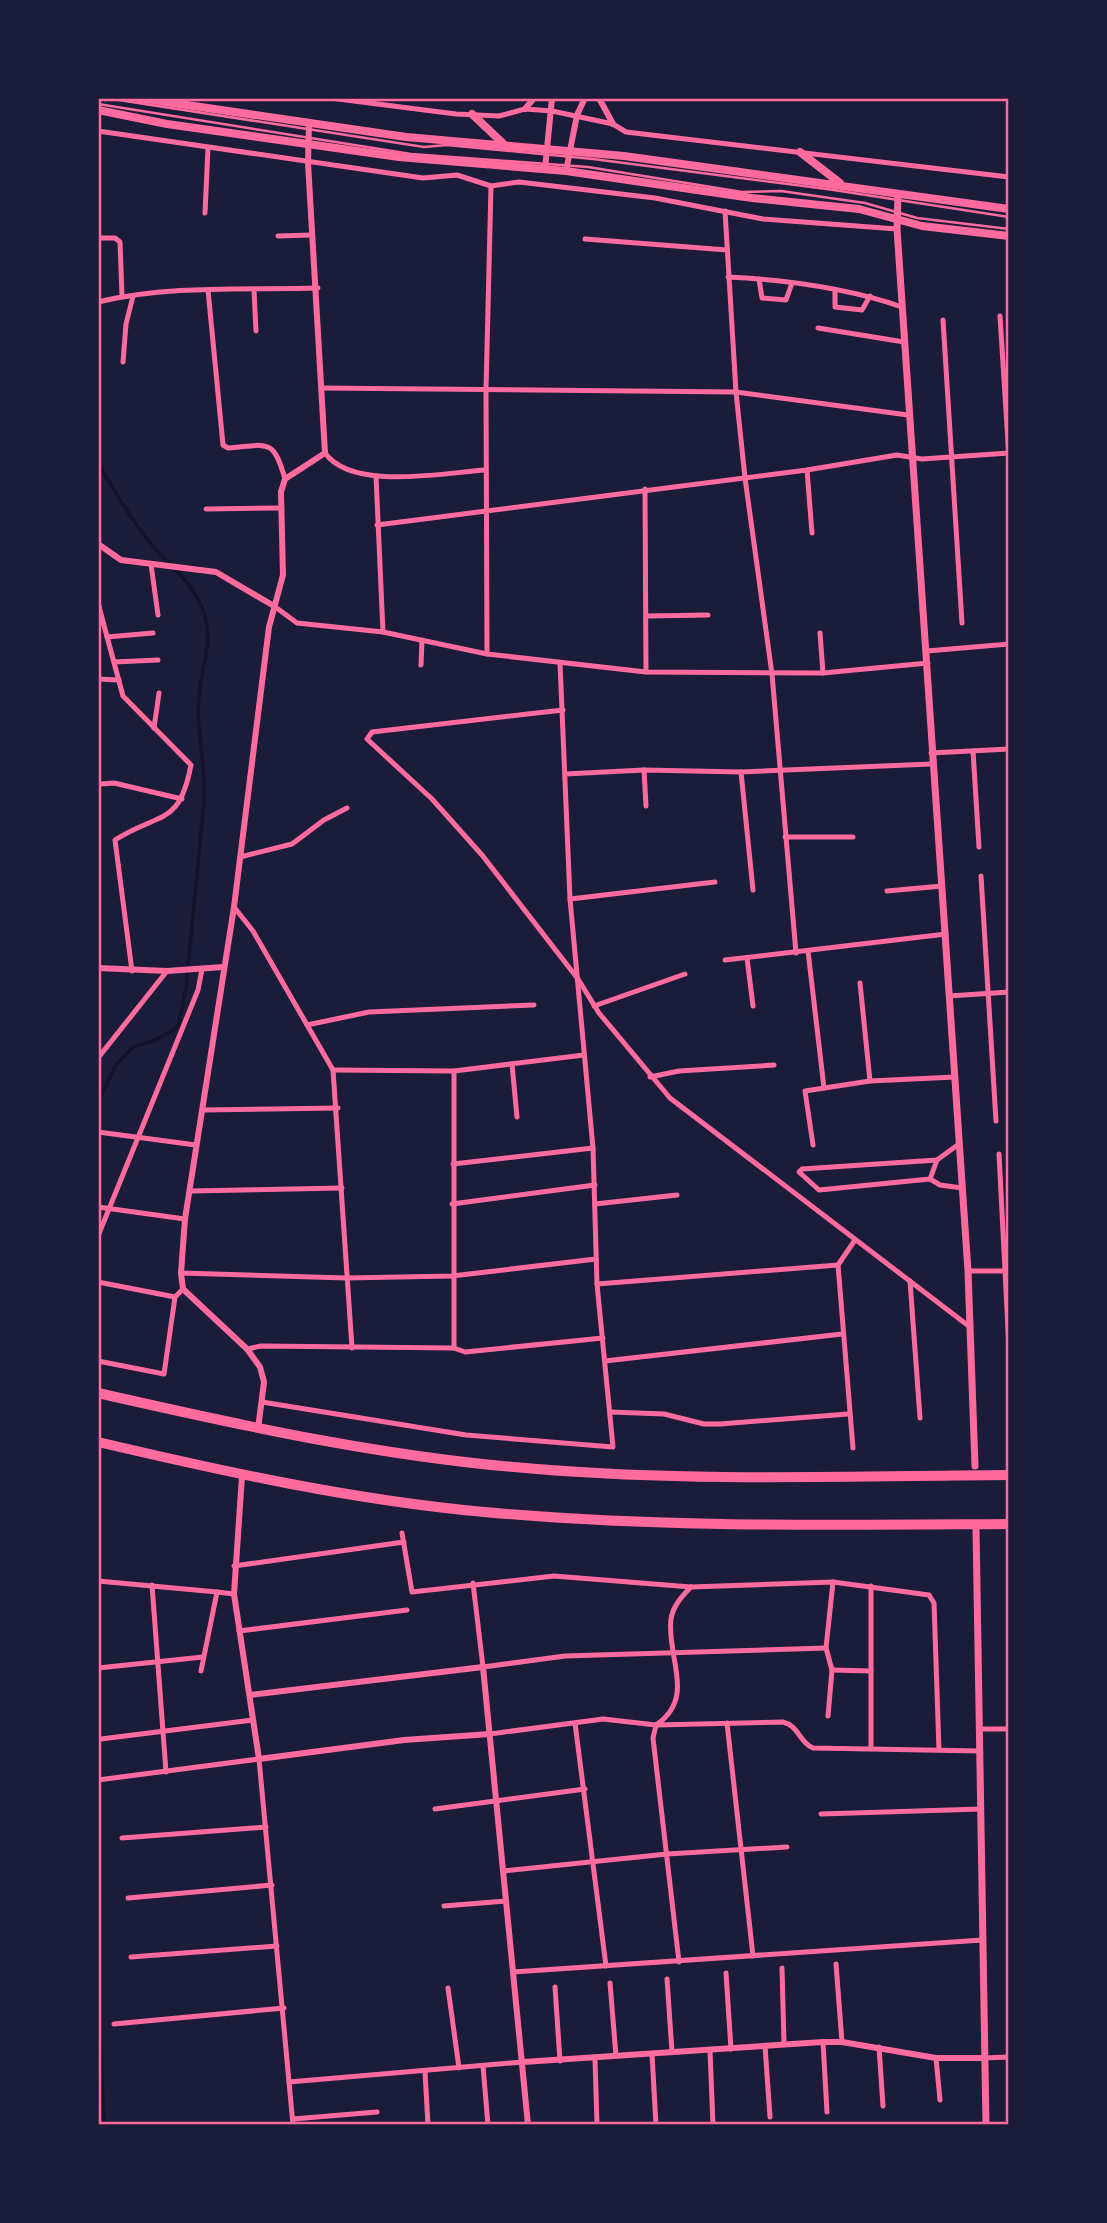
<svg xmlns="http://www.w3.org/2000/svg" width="1107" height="2223" font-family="'Fira Sans',sans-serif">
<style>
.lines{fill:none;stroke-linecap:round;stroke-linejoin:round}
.stream{stroke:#12122b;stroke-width:3.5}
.service{stroke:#ff6b9d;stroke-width:2.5}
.minor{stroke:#ff6b9d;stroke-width:5}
.tertiary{stroke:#ff6b9d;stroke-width:6}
.secondary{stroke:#ff6b9d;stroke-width:7}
.primary{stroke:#ff6b9d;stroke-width:8}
.motorway{stroke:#ff6b9d;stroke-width:10}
.neatline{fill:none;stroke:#ff6b9d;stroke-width:2.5}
</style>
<rect width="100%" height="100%" fill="#1b1b3a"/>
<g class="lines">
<g class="stream">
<path d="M98 464C115 491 131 520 151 544 172 569 195 583 205 616 213 644 201 668 199 695 195 730 207 766 204 802L186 987 178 1027 155 1040 133 1047 116 1065 98 1102"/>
<path d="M98 1997 104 2125"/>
</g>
<g class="service">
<path d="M106 98 424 147 447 145 593 159 827 189 1009 217"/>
<path d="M98 104 411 154 588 167 742 192 781 191 865 203 917 218 1009 229"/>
</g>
<g class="minor">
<path d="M330 98 456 114 499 116 525 109 552 111 613 124 626 132 1009 177"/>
<path d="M98 131 423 178 457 175 491 186 519 182 655 198 763 219 897 229"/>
<path d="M725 211 736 392 745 478 772 674 796 953"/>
<path d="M205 213 208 148"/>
<path d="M278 236 312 235"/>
<path d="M98 238H115L120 242 122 296"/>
<path d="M585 239 727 250"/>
<path d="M728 277C787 280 847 288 902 307"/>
<path d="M759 279 762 298 786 300 792 283"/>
<path d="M208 290 223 445 228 448C268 445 273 437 285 479"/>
<path d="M254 290 256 331"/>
<path d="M835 291V307L862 310 870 296"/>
<path d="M98 302C168 285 245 290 318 288"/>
<path d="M1000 316 1009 458"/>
<path d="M943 320 962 623"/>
<path d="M818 328 904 342"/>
<path d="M123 362 126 324 133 296"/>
<path d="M321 388 736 392 908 415"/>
<path d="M325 453C352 491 443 473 485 470"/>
<path d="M807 470 812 533"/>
<path d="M376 476 383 632"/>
<path d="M645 489 646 672"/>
<path d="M206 509 281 508"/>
<path d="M377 525 807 470 897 455 922 459 1009 453"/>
<path d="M151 564 158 615"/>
<path d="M98 603 123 696 191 765C179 827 161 811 115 840L132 971"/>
<path d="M274 606 297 623 383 632 487 654 646 672 823 673 928 663"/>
<path d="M646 616 708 615"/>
<path d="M820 633 823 673"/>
<path d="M107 637 153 633"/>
<path d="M927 651 1009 644"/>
<path d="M487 654 486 390 491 186"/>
<path d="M114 662 158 660"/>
<path d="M421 665 422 640"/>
<path d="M98 679 119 680"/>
<path d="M563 710 372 732 367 739 432 799 482 855 578 979 599 1013 670 1098 970 1327"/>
<path d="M154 728 159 693"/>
<path d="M973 751 979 847"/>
<path d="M931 753 1009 749"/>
<path d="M644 770 646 806"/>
<path d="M741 772 753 890"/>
<path d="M565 774 644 770 741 772 931 764"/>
<path d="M100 784 114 783 182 799"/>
<path d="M785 837H853"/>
<path d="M240 857 292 844 324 820 347 808"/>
<path d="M981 876 996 1121"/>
<path d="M887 891 942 886"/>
<path d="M570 899 715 882"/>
<path d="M234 907 253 931 333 1070 352 1348"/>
<path d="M808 951 824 1088"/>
<path d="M747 958 753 1006"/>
<path d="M725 960 946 934"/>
<path d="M860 983 870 1081"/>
<path d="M949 996 1009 992"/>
<path d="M594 1006 685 974"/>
<path d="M307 1025 369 1012 534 1005"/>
<path d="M98 1058 167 971"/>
<path d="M512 1064 517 1117"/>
<path d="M333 1070 454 1071 584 1055"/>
<path d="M454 1071V1348"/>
<path d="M650 1077 679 1071 774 1065"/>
<path d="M202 1110 338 1108"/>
<path d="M98 1132 196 1145"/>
<path d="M959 1144 937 1160 802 1169 799 1172 819 1190 930 1179 940 1185 962 1188"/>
<path d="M813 1145 805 1091 870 1081 955 1077"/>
<path d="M999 1154 1009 1348"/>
<path d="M453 1164 593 1148"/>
<path d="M930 1179 937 1160"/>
<path d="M190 1191 342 1188"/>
<path d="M452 1204 595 1185"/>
<path d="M595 1204 677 1195"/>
<path d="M98 1207 185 1219"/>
<path d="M98 1236 198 990 202 969"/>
<path d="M968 1271H1007"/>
<path d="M181 1273 346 1278 452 1276 596 1259"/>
<path d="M910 1281 920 1418"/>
<path d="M98 1282 175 1297"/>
<path d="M597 1284 838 1265"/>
<path d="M247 1349 261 1346 454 1348 465 1352 603 1338"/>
<path d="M98 1361 164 1374 175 1297 183 1289"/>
<path d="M605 1361 842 1334"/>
<path d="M262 1402 466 1435 613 1447 597 1284 593 1148 570 899 560 663"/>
<path d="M611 1412 664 1414 704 1424H720L848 1414"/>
<path d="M853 1448 838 1265 855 1240"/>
<path d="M402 1533 412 1592 554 1576 691 1587 833 1582 929 1595 934 1603 939 1750"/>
<path d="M234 1566 404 1542"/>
<path d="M98 1581 217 1592"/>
<path d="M473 1583 483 1667 565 1656 826 1648"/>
<path d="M152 1585 166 1772"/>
<path d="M871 1586V1748"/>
<path d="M239 1631 407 1610"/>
<path d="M98 1668 203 1657"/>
<path d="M832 1670 871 1671"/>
<path d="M201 1671 217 1592 234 1594"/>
<path d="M828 1716 832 1670 826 1648 833 1582"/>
<path d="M575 1723 606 1966"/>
<path d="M727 1723 753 1956"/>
<path d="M980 1729H1009"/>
<path d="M490 1734 603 1719 656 1725 783 1722C799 1726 799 1742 813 1748L980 1751"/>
<path d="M101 1739 253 1720"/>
<path d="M98 1780 259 1759 293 2125"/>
<path d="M435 1809 585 1789"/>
<path d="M821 1814 981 1809"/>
<path d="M122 1838 266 1827"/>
<path d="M503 1871 667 1854 787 1847"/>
<path d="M128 1898 272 1885"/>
<path d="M444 1906 506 1901"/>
<path d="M131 1957 277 1946"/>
<path d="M679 1962 653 1738 656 1725C697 1697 666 1657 671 1619 673 1606 682 1596 691 1587"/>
<path d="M836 1964 842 2042"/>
<path d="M782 1968 784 2044"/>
<path d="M513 1972 982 1940"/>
<path d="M726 1973 731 2049"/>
<path d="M667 1979 672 2052"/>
<path d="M610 1983 616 2056"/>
<path d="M555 1987 560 2061"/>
<path d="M448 1988 459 2068"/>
<path d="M114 2024 284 2008"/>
<path d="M823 2042 827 2112"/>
<path d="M765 2046 770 2117"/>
<path d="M879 2047 883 2106"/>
<path d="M710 2051 713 2125"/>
<path d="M652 2054 656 2125"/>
<path d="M936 2058 940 2100"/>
<path d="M984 2058 1009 2057"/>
<path d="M595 2059 597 2125"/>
<path d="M483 2066 488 2125"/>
<path d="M425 2072 428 2125"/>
<path d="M289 2082 523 2062"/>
<path d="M293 2119 377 2112"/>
</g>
<g class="tertiary">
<path d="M599 98 613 124"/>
<path d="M525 109 534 98"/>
<path d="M545 169 552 98"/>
<path d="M566 171 577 115 585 98"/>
<path d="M98 544 121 560 216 572 274 606"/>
<path d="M98 968 167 971 223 967"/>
<path d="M258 1429 264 1382 260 1367 247 1349 183 1289 181 1273 185 1219 234 907 269 627 283 575 281 492 285 479 325 453 308 163 309 124"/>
<path d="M242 1476 234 1594 259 1759 404 1740 490 1734"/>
<path d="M250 1695 483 1667 528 2125"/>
<path d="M523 2062 823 2042H842L936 2058H983"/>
</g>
<g class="secondary">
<path d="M898 195 897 229 968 1271 975 1466"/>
<path d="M976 1528 986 2125"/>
</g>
<g class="primary">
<path d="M139 98 406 137 624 156 1009 209"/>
<path d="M98 110 167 124 399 157 566 171 752 198 859 209 922 226 1009 236"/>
<path d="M472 114 508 148"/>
<path d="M800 152 840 183"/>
</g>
<g class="motorway">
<path d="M98 1393C243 1426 388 1458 537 1469 694 1482 852 1476 1009 1475"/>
<path d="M98 1442C226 1472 353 1500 484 1512 659 1528 834 1525 1009 1524"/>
</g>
</g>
<rect width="1107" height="2223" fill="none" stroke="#1b1b3a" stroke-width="200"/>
<rect x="100" y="100" width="907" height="2023" class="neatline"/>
</svg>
